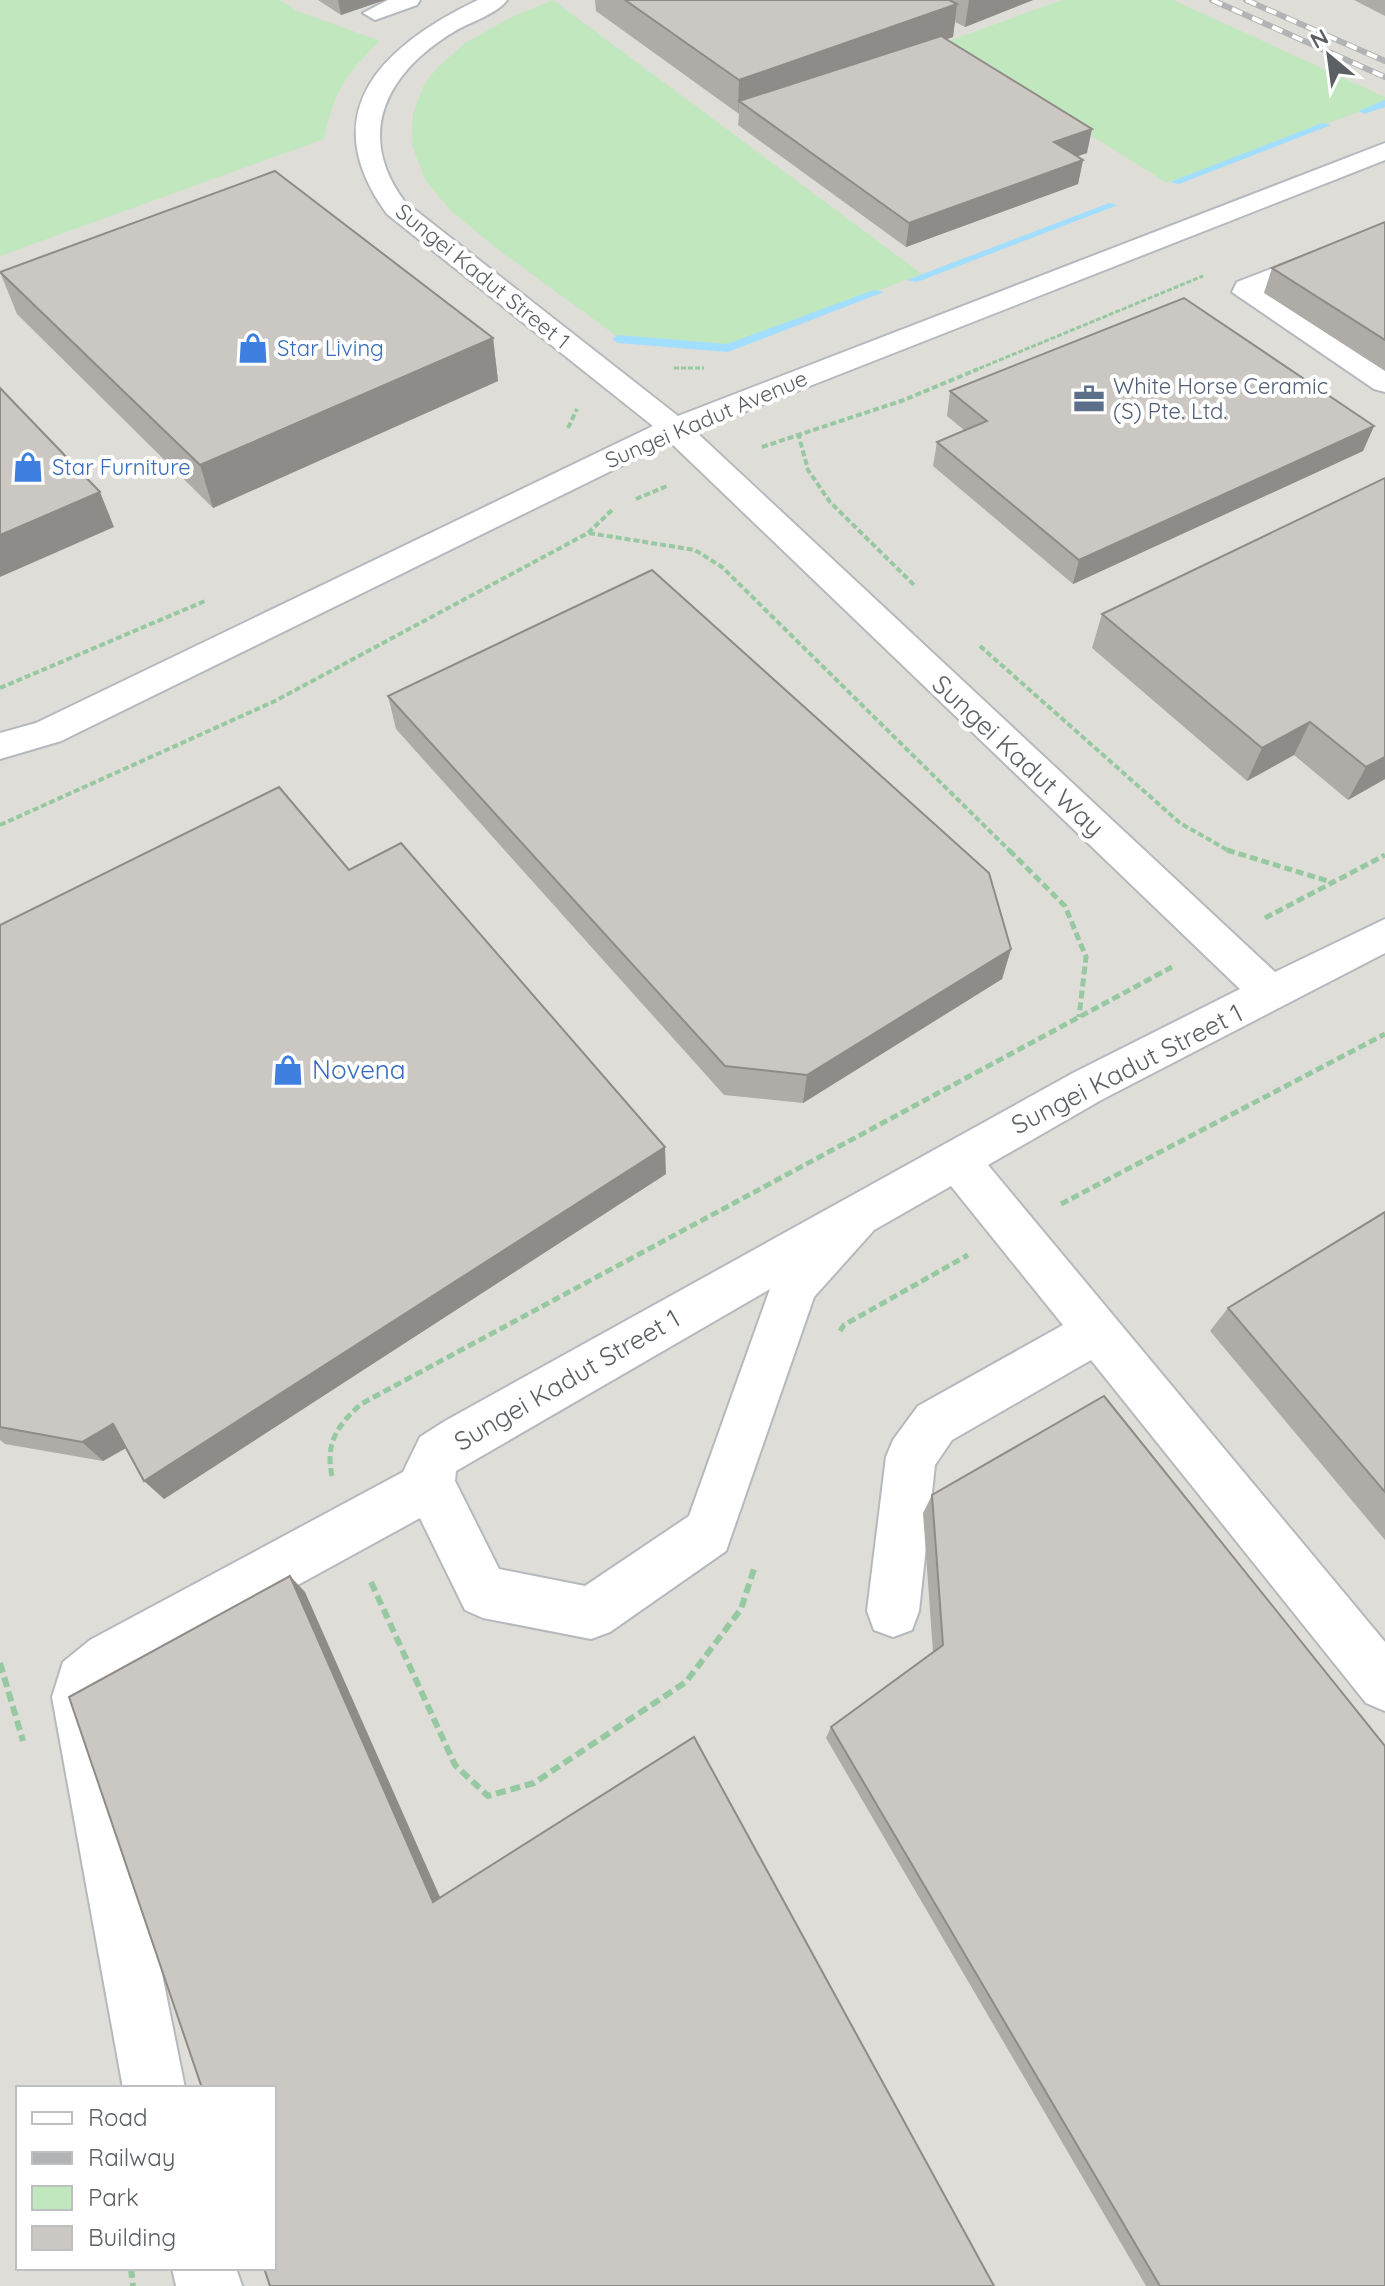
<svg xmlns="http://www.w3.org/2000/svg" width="1385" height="2286" font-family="Quicksand,sans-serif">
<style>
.industrial{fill:#dfddd7;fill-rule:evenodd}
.green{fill:#c1e7be}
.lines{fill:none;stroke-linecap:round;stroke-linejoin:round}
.stream{fill:#a2deff;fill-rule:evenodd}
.minor-casing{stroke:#b5b9be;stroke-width:4}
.path-far3{stroke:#96c9a1;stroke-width:3;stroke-dasharray:5 2;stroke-linecap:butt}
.path-far2{stroke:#96c9a1;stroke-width:4;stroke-dasharray:6 3;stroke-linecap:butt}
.path-far1{stroke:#96c9a1;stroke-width:5;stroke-dasharray:8 4;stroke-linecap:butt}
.path{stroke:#96c9a1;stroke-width:6;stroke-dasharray:10 5;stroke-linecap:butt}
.minor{fill:#fff;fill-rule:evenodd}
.rail-casing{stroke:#b2b3b4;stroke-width:6}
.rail{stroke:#fff;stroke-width:4;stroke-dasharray:11;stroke-linecap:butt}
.wall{fill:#afaba7}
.shaded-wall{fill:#8e8b88}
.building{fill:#cbc7c2;stroke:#8e8b88;stroke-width:2}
.labels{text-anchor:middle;stroke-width:8;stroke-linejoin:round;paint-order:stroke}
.far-street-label{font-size:22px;fill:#5b6064;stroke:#fff}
.far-shop-label{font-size:22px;fill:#366cbe;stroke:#fff;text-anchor:start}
.far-service-label{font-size:22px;fill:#4e5e75;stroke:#fff;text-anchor:start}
.street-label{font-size:26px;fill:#5b6064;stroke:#fff}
.shop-label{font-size:26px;fill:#366cbe;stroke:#fff;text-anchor:start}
</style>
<rect width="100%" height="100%" fill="#eeebe3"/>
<path class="industrial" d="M0 0H1385V2286H0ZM18 2088H274V2268H18Z"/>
<g class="green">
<path d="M0 0H280L295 10 380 41C345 74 334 92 324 139L0 256Z"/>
<path d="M553 0 922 274 728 347 618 337 500 251 450 210 426 181 412 146 413 113 424 85 436 69 465 43 512 17Z"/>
<path d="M1062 0H1173L1385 97V102L1167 183 943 43Z"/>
</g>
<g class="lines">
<g class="stream">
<path d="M1385 100V107L1364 114 1359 111Z"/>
<path d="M1322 123 1331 125 1179 184 1170 182Z"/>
<path d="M1109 203 1118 205 917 282 907 280Z"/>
<path d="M874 290 884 292 728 352 618 343 612 339 618 335 727 344Z"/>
</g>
<defs>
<g id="minor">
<path d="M388 0H420L417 5 375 20 363 13Z"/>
<path d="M478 0H507C497 14 470 22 455 31 388 71 353 133 405 202L678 416 1385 143V160L695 431 1275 972 1385 919V953L1103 1099 988 1165 1385 1642V1711L1366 1703 1091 1360 952 1440 935 1465 919 1611 912 1630 893 1637 874 1630 867 1611 886 1457 893 1440 918 1406 1063 1325 951 1186 874 1230 814 1297 726 1551 610 1632 591 1639 483 1618 465 1610 420 1518 128 1678 106 1696 185 2088H123L52 1697 63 1662 90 1640 403 1472 420 1437 445 1421 1073 1073 1240 989 670 442 61 741 0 759V733L36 723 653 426 387 214C312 111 384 45 478 0ZM770 1289 689 1516 585 1586 499 1569 455 1481 456 1471Z"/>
<path d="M1385 225V243L1264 291 1385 370V392L1374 389 1232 292 1237 282Z"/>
<path d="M172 2268H236L242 2286H176Z"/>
</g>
</defs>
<use href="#minor" class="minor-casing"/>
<g class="path-far3">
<path d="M674 368H704"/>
<path d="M973 371 1203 276"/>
</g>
<g class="path-far2">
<path d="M568 428 577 409"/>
<path d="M798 433 808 470 830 502 914 585"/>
<path d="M762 447 904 400 978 369"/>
<path d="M636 499 667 486"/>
<path d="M589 533 695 550 722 567 1011 852"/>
<path d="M980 646 1180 823 1231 852"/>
<path d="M0 688 205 601"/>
<path d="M0 825 275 701 588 533 612 510"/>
</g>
<g class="path-far1">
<path d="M1009 850 1065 906 1086 957 1079 1017"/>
<path d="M1227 850 1331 882"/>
<path d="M1265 918 1385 855"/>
<path d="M1061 1204 1385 1034"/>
<path d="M840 1331 844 1325 968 1255"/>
<path d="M332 1476C325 1443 337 1426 361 1404L1172 967"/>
</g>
<g class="path">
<path d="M371 1582 455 1765 488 1796 534 1783 686 1682 741 1609 754 1569"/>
<path d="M0 1663 23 1741"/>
<path d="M131 2268 133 2286"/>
</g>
<use href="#minor" class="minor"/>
<defs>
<g id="rail">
<path d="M1212 0 1385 77"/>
<path d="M1246 0 1385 61"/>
</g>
</defs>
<use href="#rail" class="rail-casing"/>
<use href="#rail" class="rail"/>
</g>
<g class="wall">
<path d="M318 0H385L341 15Z"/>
<path d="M595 0H1033L965 27 955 22 953 37 946 39 1087 153 1077 156 1083 160 1078 184 906 247 738 125 739 114 596 11Z"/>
<path d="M1354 0H1385V16Z"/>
<path d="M1385 222V371L1264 293 1272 268Z"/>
<path d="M0 272 493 338 498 381 213 508 17 314Z"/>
<path d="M950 391 1374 426 1363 451 1073 584 933 466 937 442 964 430 947 416Z"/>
<path d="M1385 478V779L1348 800 1294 755 1247 781 1092 648 1102 614Z"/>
<path d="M388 696 1011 949 1002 979 803 1103 724 1095 396 729Z"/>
<path d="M349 870 666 1174 164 1499 126 1448 103 1461 5 1444 0 1440V925Z"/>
<path d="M1385 1212V1540L1210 1331 1228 1308Z"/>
<path d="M932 1495 1385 2286H1146L826 1738 831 1727 933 1652 923 1513Z"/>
</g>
<g class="shaded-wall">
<path d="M338 0H385L341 15Z"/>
<path d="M969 0H1033L965 27Z"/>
<path d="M957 4 953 37 751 109 739 101 738 114 739 80Z"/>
<path d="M1092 129 1087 153 1050 166 1054 142Z"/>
<path d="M1083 160 1078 184 906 247 909 223Z"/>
<path d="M493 338 498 381 213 508 200 465Z"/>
<path d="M1374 426 1363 451 1073 584 1079 560Z"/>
<path d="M100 492 114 527 0 577V535Z"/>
<path d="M1310 722 1294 755 1247 781 1262 748Z"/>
<path d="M1385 757V779L1348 800 1366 767Z"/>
<path d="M1011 949 1002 979 803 1103 807 1075Z"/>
<path d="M665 1147 666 1174 164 1499 144 1481Z"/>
<path d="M113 1424 133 1444 103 1461 82 1442Z"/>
<path d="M290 1576 305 1592 444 1906 433 1902Z"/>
</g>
<g class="building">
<path d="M625 0H949L957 4 739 80Z"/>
<path d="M941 36 1092 129 1054 142 1083 160 909 223 739 101Z"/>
<path d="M275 171 493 338 200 465 0 272Z"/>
<path d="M1385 222V340L1272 268Z"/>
<path d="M1184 298 1374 426 1079 560 937 442 987 421 950 391Z"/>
<path d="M0 388 100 492 0 535Z"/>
<path d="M1385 478V757L1366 767 1310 722 1262 748 1102 614Z"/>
<path d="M652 570 989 873 1011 949 807 1075 725 1066 388 696Z"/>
<path d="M279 787 349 870 401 843 665 1147 144 1481 113 1424 82 1442 0 1427V925Z"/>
<path d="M1385 1212V1492L1228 1308Z"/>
<path d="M1104 1396 1385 1746V2286H1160L831 1727 943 1645 932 1495Z"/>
<path d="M290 1576 433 1902 694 1737 994 2286H270L264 2268H274V2088H202L69 1697Z"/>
</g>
<defs>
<symbol id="shop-bare" viewBox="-9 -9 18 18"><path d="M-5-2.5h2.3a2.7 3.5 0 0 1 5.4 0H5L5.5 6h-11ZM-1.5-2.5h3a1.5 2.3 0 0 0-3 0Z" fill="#3f7fe0" stroke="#fff" stroke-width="2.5" paint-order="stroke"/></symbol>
<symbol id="office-bare" viewBox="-9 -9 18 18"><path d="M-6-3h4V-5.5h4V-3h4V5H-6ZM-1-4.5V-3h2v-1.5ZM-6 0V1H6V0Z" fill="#5c6f8a" stroke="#fff" stroke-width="2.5" paint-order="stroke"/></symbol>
</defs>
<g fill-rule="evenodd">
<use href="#shop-bare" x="231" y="326" width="44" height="44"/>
<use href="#office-bare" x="1067" y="377" width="44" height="44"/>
<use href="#shop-bare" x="6" y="445" width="44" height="44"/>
<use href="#shop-bare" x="266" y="1048" width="44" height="44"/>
</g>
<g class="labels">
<g class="far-street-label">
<text transform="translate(483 276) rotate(39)" y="8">Sungei Kadut Street 1</text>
<text transform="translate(706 419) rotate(-23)" y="8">Sungei Kadut Avenue</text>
</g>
<g class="far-shop-label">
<text x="277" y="356">Star Living</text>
<text x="52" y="475">Star Furniture</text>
</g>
<g class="far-service-label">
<text x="1113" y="394">White Horse Ceramic<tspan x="1113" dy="25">(S) Pte. Ltd.</tspan></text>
</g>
<g class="street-label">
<text transform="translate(1018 756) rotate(43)" y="9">Sungei Kadut Way</text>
<text transform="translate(1127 1069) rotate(-27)" y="9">Sungei Kadut Street 1</text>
<text transform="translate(567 1380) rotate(-30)" y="9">Sungei Kadut Street 1</text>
</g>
<g class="shop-label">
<text x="312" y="1079">Novena</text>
</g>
</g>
<rect x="16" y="2086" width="260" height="184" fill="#ffffff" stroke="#bdbfc1" stroke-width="2"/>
<rect x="32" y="2112" width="40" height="12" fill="#ffffff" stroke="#bdbfc1" stroke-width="2"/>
<text x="88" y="2126" font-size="24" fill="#5b6064">Road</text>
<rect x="32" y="2152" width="40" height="12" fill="#b2b3b4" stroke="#bdbfc1" stroke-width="2"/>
<text x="88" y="2166" font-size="24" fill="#5b6064">Railway</text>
<rect x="32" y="2186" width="40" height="24" fill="#c1e7be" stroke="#bdbfc1" stroke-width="2"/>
<text x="88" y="2206" font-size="24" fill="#5b6064">Park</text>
<rect x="32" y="2226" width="40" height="24" fill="#cbc7c2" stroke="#bdbfc1" stroke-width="2"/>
<text x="88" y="2246" font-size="24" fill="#5b6064">Building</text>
<g transform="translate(1329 56) rotate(331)" stroke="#ffffff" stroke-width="6" paint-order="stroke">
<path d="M0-6L14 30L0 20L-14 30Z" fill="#5b6064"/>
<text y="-12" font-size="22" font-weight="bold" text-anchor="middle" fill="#5b6064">N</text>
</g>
</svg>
